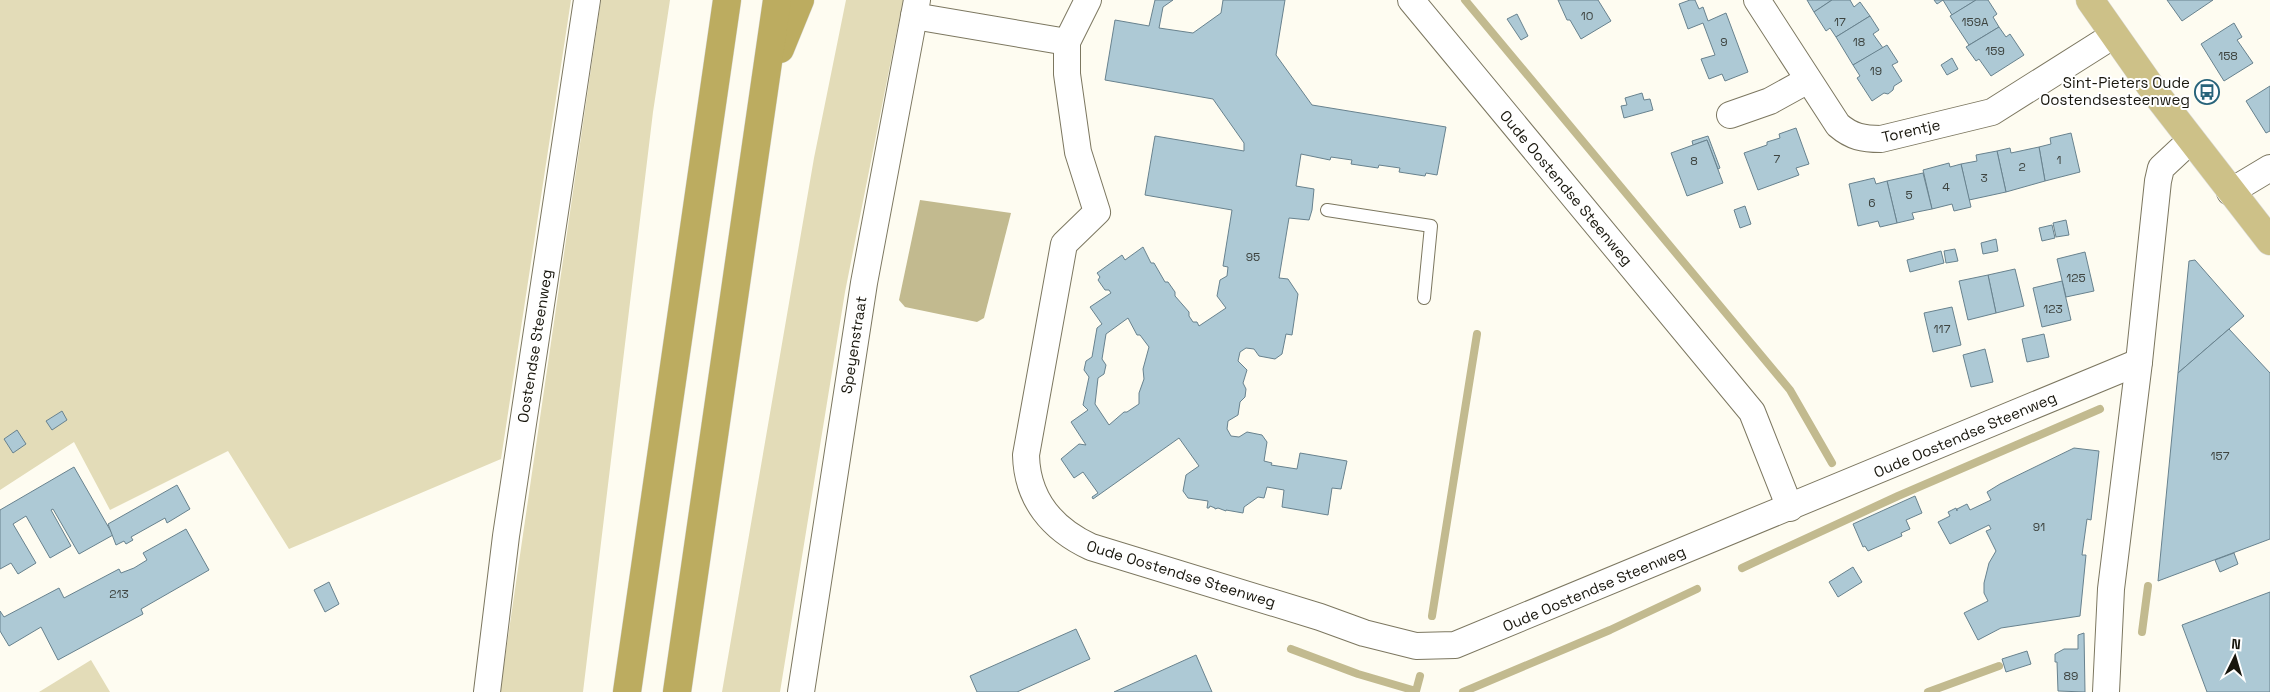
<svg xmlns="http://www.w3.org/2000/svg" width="2270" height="692" font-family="'Space Grotesk',sans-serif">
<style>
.green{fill:#e3dcb8}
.water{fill:#c2ba8f}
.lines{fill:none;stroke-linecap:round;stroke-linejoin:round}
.stream{stroke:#c2ba8f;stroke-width:8}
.building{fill:#adc9d5;stroke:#68828e;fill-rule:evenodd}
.service-casing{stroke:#7c7760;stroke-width:14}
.minor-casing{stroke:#7c7760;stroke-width:28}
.primary-casing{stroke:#dadad8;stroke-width:29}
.trunk-casing{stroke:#dadad8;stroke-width:29}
.service{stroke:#fff;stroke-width:12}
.minor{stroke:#fff;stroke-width:26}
.primary{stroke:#cdc188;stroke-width:28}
.trunk{stroke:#bcac60;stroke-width:28}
.labels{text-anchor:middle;stroke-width:4;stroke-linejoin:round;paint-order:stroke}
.number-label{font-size:12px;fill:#3d433f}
.poi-label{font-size:15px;fill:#18160d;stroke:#fff;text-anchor:end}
.street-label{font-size:15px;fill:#18160d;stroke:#fff}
</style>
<rect width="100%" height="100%" fill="#fefcf1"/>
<g class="green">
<path d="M0 0H571L501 459 289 549 228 451 110 510 74 442 0 490Z"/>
<path d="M601 0H670L653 112 583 692H500Z"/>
<path d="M846 0H903L845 292 780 692H722L814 158Z"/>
<path d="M91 660 110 692H39Z"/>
</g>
<path class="water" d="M920 200 1011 213 984 318 977 322 905 307 899 300Z"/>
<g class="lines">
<g class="stream">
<path d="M1465 0 1790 390 1832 463"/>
<path d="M1742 568 1898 496 2100 409"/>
<path d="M1432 616 1477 334"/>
<path d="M2142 632 2148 586"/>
<path d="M1291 649 1358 674 1416 691 1420 676"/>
<path d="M1463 692 1610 630 1697 589"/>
<path d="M1928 692 1999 666"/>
</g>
</g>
<g class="building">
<path d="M1155 0H1173L1163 7 1159 28 1193 33 1221 13 1223 0H1285L1276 55 1312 105 1446 127 1437 175 1426 173 1425 176 1399 172 1400 168 1379 165 1378 168 1351 164 1352 160 1331 157 1330 160 1301 154 1296 186 1314 189 1312 210 1309 220 1289 218 1279 278 1288 279 1298 294 1292 335 1286 334 1282 354 1275 359 1259 356 1254 349 1246 348 1240 352 1238 361 1247 370 1243 383 1246 389 1245 397 1240 402 1238 415 1228 421 1227 429 1231 436 1239 437 1247 432 1262 435 1267 442 1264 461 1272 463 1271 465 1297 469 1300 453 1347 461 1341 489 1332 488 1328 515 1282 507 1284 490 1267 487 1264 498 1258 497 1244 507 1243 513 1226 510V511L1218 508 1215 509V508L1210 506 1209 508H1207L1208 501 1188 498 1183 491 1186 475 1199 466 1179 438 1093 499 1092 497 1098 493 1083 472 1074 478 1061 459 1079 444 1086 445 1071 422 1088 410 1083 405 1089 377 1084 370 1086 361 1092 357 1097 328 1102 324 1090 307 1111 293 1109 290H1105L1098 280 1100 277 1097 273 1122 255 1125 260 1143 247 1151 263H1154L1165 282H1168L1175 292V296L1189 312V316L1193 322H1197L1199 326 1226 308 1217 296 1220 280 1227 276 1228 267 1223 266 1232 210 1145 195 1155 136 1244 151V143L1213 99 1105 80 1115 20 1149 26ZM1128 318 1137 335H1140L1149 347 1143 369 1144 379 1139 393V404L1127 412H1124L1109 425 1095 404 1098 378 1104 374 1106 365 1102 359 1106 334Z"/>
<path d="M1558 0H1598L1611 21 1581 39 1570 20H1567Z"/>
<path d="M1690 0H1695L1699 9 1703 7 1708 21 1726 13 1748 72 1725 81 1722 74 1709 79 1701 59 1715 55 1703 23 1688 29 1679 4Z"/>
<path d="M1807 0H1832L1814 12Z"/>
<path d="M1832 0H1850L1854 7 1860 2 1870 16 1836 37 1830 28 1826 31 1814 12Z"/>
<path d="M1934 0H1976L1952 15 1943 0 1937 4Z"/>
<path d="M1976 0H1988L1997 14 1993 17 1999 27 1969 45 1950 16Z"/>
<path d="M2167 0H2213L2182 21Z"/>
<path d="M1517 14 1528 36 1521 40 1507 19Z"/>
<path d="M1870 16 1879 30 1873 34 1883 48 1853 65 1836 37Z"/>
<path d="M2234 23 2242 37 2237 40 2253 63 2224 81 2201 44Z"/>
<path d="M1999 27 2006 37 2010 34 2024 55 1991 76 1979 59 1976 61 1966 47Z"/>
<path d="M1887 45 1898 62 1892 65 1902 81 1894 86 1893 90 1888 94 1884 93 1872 101 1857 78 1860 76 1853 65Z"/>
<path d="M1952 58 1958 69 1947 75 1941 65Z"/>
<path d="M2270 86V131L2266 133 2246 101Z"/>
<path d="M1642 93 1644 100 1650 99 1653 110 1624 118 1621 106 1627 105 1625 98Z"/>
<path d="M1796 128 1809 164 1796 168 1799 175 1758 190 1744 153 1767 145V142L1780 138 1779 134Z"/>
<path d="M2071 133 2080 172 2045 181 2039 147 2051 144 2050 138Z"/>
<path d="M1708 136 1720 168 1718 169 1707 140 1693 145 1692 141Z"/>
<path d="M1707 140 1723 183 1687 196 1671 153Z"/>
<path d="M2039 147 2045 181 2006 192 1997 151 2010 148 2011 153Z"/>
<path d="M1997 151 2006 192 1969 200 1961 164 1977 161 1976 155Z"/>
<path d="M1949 163 1950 167 1961 164 1971 207 1954 211 1952 204 1932 209 1923 170Z"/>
<path d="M1923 173 1932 209 1912 213 1914 219 1897 223 1887 181Z"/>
<path d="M1874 178 1876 184 1887 181 1897 223 1880 227 1878 221 1858 226 1849 184Z"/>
<path d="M1745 206 1751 224 1740 228 1734 210Z"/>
<path d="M2066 220 2069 235 2056 237 2053 223Z"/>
<path d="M2052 225 2055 238 2042 241 2039 228Z"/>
<path d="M1996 239 1998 251 1983 254 1981 243Z"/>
<path d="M1955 249 1958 261 1946 263 1944 251Z"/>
<path d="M1941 251 1944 263 1910 272 1907 260Z"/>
<path d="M2085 252 2094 291 2066 297 2057 259Z"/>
<path d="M2195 260 2244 316 2178 373 2189 261Z"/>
<path d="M2015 269 2024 306 1996 313 1988 275Z"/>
<path d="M1988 275 1996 313 1968 320 1959 281Z"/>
<path d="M2062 281 2071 320 2042 327 2033 288Z"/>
<path d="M1952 307 1961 345 1933 352 1924 313Z"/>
<path d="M2229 329 2270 373V539L2158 581 2178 373Z"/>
<path d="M2044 334 2049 357 2027 362 2022 339Z"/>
<path d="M1985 349 1993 382 1971 387 1963 355Z"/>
<path d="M62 411 67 420 52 430 46 421Z"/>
<path d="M17 430 26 444 13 453 4 439Z"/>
<path d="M2074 448 2099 451 2091 520 2087 519 2082 555H2086L2080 616 2001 628 1978 640 1964 613 1988 601 1984 593V583L1989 563 1996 551 1986 531 1991 529 1989 525 1950 544 1938 522 1950 516 1948 512 1956 508 1957 511V509L1967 504 1970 510 1991 500 1987 492 2000 484Z"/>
<path d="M74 467 113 535 79 554 53 509 51 510 71 546 50 558 26 516 13 524 36 563 18 574 11 563 0 569V510Z"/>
<path d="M177 485 190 509 167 523 165 518 131 537 133 540 126 544 124 541 116 545 108 524Z"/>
<path d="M1915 496 1922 513 1906 520 1910 529 1901 533 1902 536 1868 551 1865 546 1863 547 1853 524Z"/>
<path d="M186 529 209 570 141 609 143 614 58 660 41 627 9 646 0 631V611L4 617 59 588 64 598 119 569 121 573 134 568 147 560 143 553Z"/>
<path d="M2234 553 2238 564 2220 572 2215 560Z"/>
<path d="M1853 567 1862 582 1838 597 1829 582Z"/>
<path d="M329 582 339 604 325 612 314 590Z"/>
<path d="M2270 592V692H2207L2182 625Z"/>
<path d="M1076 629 1090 659 1017 692H977L970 676Z"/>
<path d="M2084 633 2085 692 2058 691 2057 662H2055V654L2064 649H2078V635Z"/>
<path d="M2027 651 2031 664 2006 672 2002 659Z"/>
<path d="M1196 655 1212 692H1114Z"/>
</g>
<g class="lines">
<defs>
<path id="service" d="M1327 210 1431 226 1424 298"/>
<g id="minor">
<path d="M1411 0 1752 412 1790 508"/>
<path d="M1757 0 1838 125C1852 137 1863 139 1881 139L1992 112 2114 35"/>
<path d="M914 16 1067 42 1088 0"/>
<path d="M1067 42V74L1078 152 1097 212 1064 244 1026 455C1027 499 1052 529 1091 547L1320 617 1364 633 1416 646 1455 645 2139 362"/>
<path d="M1730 115 1770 101 1808 80"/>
<path d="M2230 192 2270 168"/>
<path d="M487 692 506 536 587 0"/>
<path d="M801 692 864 283 917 0"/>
<path d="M2106 692 2111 589 2139 362 2158 181 2161 168 2191 140"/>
</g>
<path id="primary" d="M2090 0 2156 94 2270 241"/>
<g id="trunk">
<path d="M780 49 800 0"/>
<path d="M627 692 727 0"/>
<path d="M677 692 777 0"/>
</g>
</defs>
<use href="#service" class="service-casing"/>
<use href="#minor" class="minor-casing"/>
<use href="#primary" class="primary-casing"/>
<use href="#trunk" class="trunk-casing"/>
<use href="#service" class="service"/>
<use href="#minor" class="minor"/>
<use href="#primary" class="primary"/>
<use href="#trunk" class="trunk"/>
</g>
<defs>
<symbol id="bus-ring" viewBox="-11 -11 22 22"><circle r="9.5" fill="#fff" stroke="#27637a" stroke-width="1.5"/><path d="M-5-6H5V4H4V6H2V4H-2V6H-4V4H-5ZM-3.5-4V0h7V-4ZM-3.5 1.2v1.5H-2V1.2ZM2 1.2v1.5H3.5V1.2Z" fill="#27637a"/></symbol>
</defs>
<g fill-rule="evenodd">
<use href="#bus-ring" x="2193" y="78" width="28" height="28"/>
</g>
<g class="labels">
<g class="number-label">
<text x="1587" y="20">10</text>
<text x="1840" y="26">17</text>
<text x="1975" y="26">159A</text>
<text x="1724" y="46">9</text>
<text x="1859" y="46">18</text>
<text x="1995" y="55">159</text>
<text x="2228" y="60">158</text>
<text x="1876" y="75">19</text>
<text x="1777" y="163">7</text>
<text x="2059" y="164">1</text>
<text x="1694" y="165">8</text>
<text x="2022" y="171">2</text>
<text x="1984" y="182">3</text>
<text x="1946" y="191">4</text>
<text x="1909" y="199">5</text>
<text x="1872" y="207">6</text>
<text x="1253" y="261">95</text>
<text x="2076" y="282">125</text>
<text x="2053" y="313">123</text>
<text x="1942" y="333">117</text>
<text x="2220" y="460">157</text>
<text x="2039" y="531">91</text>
<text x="119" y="598">213</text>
<text x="2071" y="680">89</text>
</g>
<g class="poi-label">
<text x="2190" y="88">Sint-Pieters Oude<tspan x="2190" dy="17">Oostendsesteenweg</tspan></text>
</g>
<g class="street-label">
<text transform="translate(1911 131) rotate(-13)" y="5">Torentje</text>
<text transform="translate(1566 188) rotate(50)" y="5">Oude Oostendse Steenweg</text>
<text transform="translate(854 345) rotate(-81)" y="5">Speyenstraat</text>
<text transform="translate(535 346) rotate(-81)" y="5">Oostendse Steenweg</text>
<text transform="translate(1965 435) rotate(-23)" y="5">Oude Oostendse Steenweg</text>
<text transform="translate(1181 574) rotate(17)" y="5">Oude Oostendse Steenweg</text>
<text transform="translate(1594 589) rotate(-23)" y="5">Oude Oostendse Steenweg</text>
</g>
</g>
<g transform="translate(2235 657) rotate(5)" stroke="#ffffff" stroke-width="4" paint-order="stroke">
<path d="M0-4L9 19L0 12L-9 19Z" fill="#18160d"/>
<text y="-8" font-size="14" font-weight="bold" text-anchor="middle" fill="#18160d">N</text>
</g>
</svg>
